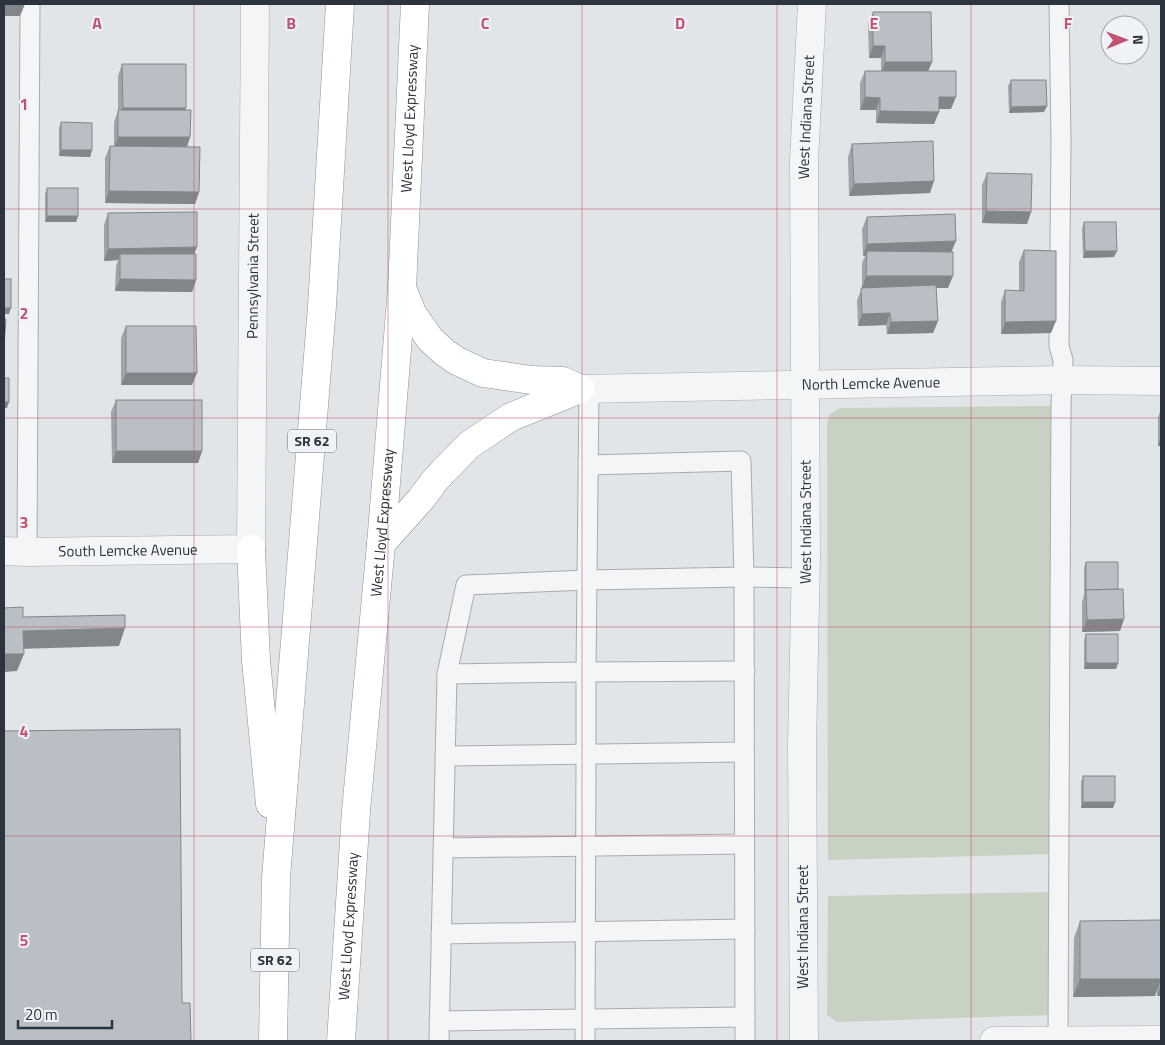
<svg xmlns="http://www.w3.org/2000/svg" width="1165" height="1045" font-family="'Titillium Web',sans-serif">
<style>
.green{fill:#c8d2c3}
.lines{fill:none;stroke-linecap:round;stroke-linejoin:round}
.service-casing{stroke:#a7acb2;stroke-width:21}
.minor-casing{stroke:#a7acb2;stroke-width:29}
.trunk-casing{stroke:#8a949e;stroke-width:29}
.service{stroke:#f3f5f7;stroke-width:19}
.minor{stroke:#f3f5f7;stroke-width:28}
.trunk{stroke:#fff;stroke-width:28}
.wall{fill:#9fa4a9}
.shaded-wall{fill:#82868a}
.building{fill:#b9bfc5;stroke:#82868a}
.grid{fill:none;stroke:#c25270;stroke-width:1;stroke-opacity:0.55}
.labels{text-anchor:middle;stroke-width:4;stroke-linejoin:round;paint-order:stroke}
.shield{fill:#f0f3f6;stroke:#666d76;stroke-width:1}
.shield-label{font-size:14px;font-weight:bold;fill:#2b343f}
.street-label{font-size:15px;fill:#2b343f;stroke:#f0f3f6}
.grid-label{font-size:16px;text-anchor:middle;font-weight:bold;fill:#c25270;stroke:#f0f3f6;stroke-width:4;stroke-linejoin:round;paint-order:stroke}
</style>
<rect width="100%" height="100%" fill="#e1e5e8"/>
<g class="green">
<path d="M1054 406 1053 854 828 860 827 423 830 414 840 408Z"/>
<path d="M1053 892 1052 1015 837 1022 827 1015 828 896Z"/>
</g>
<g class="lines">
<defs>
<g id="service">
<path d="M588 465 741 461 744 577 745 1041"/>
<path d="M27 552 30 4"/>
<path d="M447 674 586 672 745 671"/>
<path d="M445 756 744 752"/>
<path d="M443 848 744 844"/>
<path d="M441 934 745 929"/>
<path d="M439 1021 745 1017"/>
<path d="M439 1041 447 674 466 585 587 580 744 577 806 578"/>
<path d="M585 1041 586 754V672L589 389"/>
<path d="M1058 1041 1061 405 1063 360 1059 346 1061 141 1059 4"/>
</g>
<g id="minor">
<path id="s1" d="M580 389 1063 380 1161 381"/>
<path id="s2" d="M4 551 27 552 251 549 255 4"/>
<path id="s3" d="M804 1041 802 746 806 557 804 161 812 4"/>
<path d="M994 1041 1161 1040"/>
</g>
<g id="trunk">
<path d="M402 288 412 313 430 339 444 352 457 361 483 373 531 380 563 381 580 389"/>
<path d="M381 544 421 499 436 479 469 445 511 417 580 389"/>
<path d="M251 549 256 661 270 804"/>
<path d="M273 1041 276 878 322 306 340 4"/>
<path id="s4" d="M341 1041 356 811 381 544 402 288 415 4"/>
</g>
</defs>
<use href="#service" class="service-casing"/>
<use href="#minor" class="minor-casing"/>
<use href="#trunk" class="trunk-casing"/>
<use href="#service" class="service"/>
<use href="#minor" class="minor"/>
<use href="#trunk" class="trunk"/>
</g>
<g class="wall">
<path d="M873 12 932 62 928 71 951 109H939L934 124 876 123V110H860V83L865 71H881V58H869L868 24Z"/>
<path d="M122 64 186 108 185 110 190 137 187 147 199 192 195 204 105 203V158L110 146H114V122L118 111V76Z"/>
<path d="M1011 80 1044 112 1009 113 1008 86Z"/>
<path d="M61 122 92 150 90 157 59 156V128Z"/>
<path d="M852 144 930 193 849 196 848 157Z"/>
<path d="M987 173 1031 212 1027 224 982 223V185Z"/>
<path d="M47 188 78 216 76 222H45V194Z"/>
<path d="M108 213 194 254 196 280 192 292 115 291 116 266 118 260 104 261V225Z"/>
<path d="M867 217 952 252 948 288H936L938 321 933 333 887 334 886 325 858 326 857 300 862 288V263L865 256H863L862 229Z"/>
<path d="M1084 222 1114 257 1083 258 1082 229Z"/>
<path d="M1024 250 1051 333 1001 334V302L1005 290 1019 291V262Z"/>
<path d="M126 326 192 385H121V338Z"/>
<path d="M116 400 202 451 198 463H112L111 412Z"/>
<path d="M1161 408V446H1158V418Z"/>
<path d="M1086 562 1118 589 1124 619 1120 631 1082 632V602L1084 595V568Z"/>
<path d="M1086 634 1118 663 1116 669H1084V640Z"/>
<path d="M1083 776 1115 802 1113 808H1081V782Z"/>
<path d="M1080 921H1161V996H1157V990L1155 996 1073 997 1074 938Z"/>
</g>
<g class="shaded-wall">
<path d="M4 4H25L20 16H4Z"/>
<path d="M873 46H885L881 58H869Z"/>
<path d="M885 62H932L927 74H881Z"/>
<path d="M865 97 880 98 876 110H860Z"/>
<path d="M939 97H956L951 109H935Z"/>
<path d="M1047 106 1044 112 1009 113 1011 107Z"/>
<path d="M123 108H186L182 120H118Z"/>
<path d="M880 111 939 112 934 124 876 123Z"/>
<path d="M118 137H190L186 149H114Z"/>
<path d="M61 150H92L90 157 59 156Z"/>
<path d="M934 181 930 193 849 196 854 184Z"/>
<path d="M109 191 199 192 195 204 105 203Z"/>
<path d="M986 211 1031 212 1027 224 982 223Z"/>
<path d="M47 216H78L76 222H45Z"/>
<path d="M956 241 951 253 867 251 865 256H863L867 244Z"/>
<path d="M197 247 192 259 120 254 118 260 104 261 108 249Z"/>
<path d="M1085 251H1117L1114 257 1083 258Z"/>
<path d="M866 276H953L948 288H862Z"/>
<path d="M120 279 196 280 192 292 115 291Z"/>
<path d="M4 308H11L9 314H4Z"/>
<path d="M890 313 886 325 858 326 862 314Z"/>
<path d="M938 321 933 333 887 334 891 322Z"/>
<path d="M1056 321 1051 333 1001 334 1005 322Z"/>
<path d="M126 373H197L192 385H121Z"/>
<path d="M4 402H9L7 408H4Z"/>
<path d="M1161 436V446H1158Z"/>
<path d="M116 451H202L198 463H112Z"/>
<path d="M1124 619 1120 631 1082 632 1087 620Z"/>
<path d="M125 628 119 646 17 649 23 631Z"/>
<path d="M4 654H24L17 671 4 672Z"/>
<path d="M1086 663H1118L1116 669H1084Z"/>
<path d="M1083 802H1115L1113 808H1081Z"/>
<path d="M1080 979H1161L1155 996 1073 997Z"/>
<path d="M1161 985V996H1157Z"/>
</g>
<g class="building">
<path d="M873 12H931L932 62H885V46H873Z"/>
<path d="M122 64H186V108H123Z"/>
<path d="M865 71H956V97H939V112L880 111V98L865 97Z"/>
<path d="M1011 80H1046L1047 106 1011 107Z"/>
<path d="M118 110H191L190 137H118Z"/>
<path d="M61 122 92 123V150H61Z"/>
<path d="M933 141 934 181 854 184 852 144Z"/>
<path d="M110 146 200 147 199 192 109 191Z"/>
<path d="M987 173 1032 174 1031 212 986 211Z"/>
<rect x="47" y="188" width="31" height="28"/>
<path d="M197 212V247L108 249V213Z"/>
<path d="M955 214 956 241 867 244V217Z"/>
<path d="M1084 222H1116L1117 251H1085Z"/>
<path d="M1024 250 1056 251V321L1005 322V290L1024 291Z"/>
<path d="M867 251 953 252V276H866Z"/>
<path d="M120 254H196V280L120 279Z"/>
<rect x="4" y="279" width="7" height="29"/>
<path d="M936 285 938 321 891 322 890 313 862 314 861 288Z"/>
<path d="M4 319H6L4 345Z"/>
<path d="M126 326H196L197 373H126Z"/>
<rect x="4" y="378" width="5" height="24"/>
<rect x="116" y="400" width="86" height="51"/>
<path d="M1086 562H1118V589L1086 590Z"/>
<path d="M1123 589 1124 619 1087 620 1086 590Z"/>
<path d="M23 607V617L125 615V628L23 631 24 654H4V608Z"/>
<rect x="1086" y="634" width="32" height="29"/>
<path d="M180 729 182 1003H190L191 1041H4V731Z"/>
<rect x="1083" y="776" width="32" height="26"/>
<path d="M1161 920V979H1080V921Z"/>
</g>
<path class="grid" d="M194 4V1041M388 4V1041M582 4V1041M777 4V1041M971 4V1041M4 209H1161M4 418H1161M4 627H1161M4 836H1161"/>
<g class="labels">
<g class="shield">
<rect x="288" y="429.5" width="48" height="23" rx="4"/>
<rect x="251" y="948.5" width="48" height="23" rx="4"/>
</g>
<g class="shield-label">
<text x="312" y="446">SR 62</text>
<text x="275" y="965">SR 62</text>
</g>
<g class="street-label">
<text dy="5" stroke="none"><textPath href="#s3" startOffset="924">West Indiana Street</textPath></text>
<text dy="5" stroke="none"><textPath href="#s4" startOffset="925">West Lloyd Expressway</textPath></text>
<text dy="5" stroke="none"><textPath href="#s2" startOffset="520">Pennsylvania Street</textPath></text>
<text dy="5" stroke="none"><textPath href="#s1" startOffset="291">North Lemcke Avenue</textPath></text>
<text dy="5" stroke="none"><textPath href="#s3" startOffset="519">West Indiana Street</textPath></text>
<text dy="5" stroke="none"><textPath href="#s4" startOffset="520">West Lloyd Expressway</textPath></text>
<text dy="5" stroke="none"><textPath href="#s2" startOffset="124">South Lemcke Avenue</textPath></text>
<text dy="5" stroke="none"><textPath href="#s4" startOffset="115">West Lloyd Expressway</textPath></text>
<text transform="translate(803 927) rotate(-90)" y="5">West Indiana Street</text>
</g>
</g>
<g class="grid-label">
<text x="97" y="29">A</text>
<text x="291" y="29">B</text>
<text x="485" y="29">C</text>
<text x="680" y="29">D</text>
<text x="874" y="29">E</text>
<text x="1068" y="29">F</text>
<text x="24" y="110">1</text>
<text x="24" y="319">2</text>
<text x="24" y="528">3</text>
<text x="24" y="737">4</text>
<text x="24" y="946">5</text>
</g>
<rect width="1165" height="1045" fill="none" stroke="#2b343f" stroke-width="10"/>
<g transform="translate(1125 40) rotate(89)"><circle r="24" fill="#f0f3f6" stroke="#a1a7ad"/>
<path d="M0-4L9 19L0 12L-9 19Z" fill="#c25270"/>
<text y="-8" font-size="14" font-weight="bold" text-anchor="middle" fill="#2b343f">N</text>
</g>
<path d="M18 1020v8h94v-8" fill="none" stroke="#2b343f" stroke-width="2.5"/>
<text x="25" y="1020" font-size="15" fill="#2b343f" stroke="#f0f3f6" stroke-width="4" paint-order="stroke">20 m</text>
</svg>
